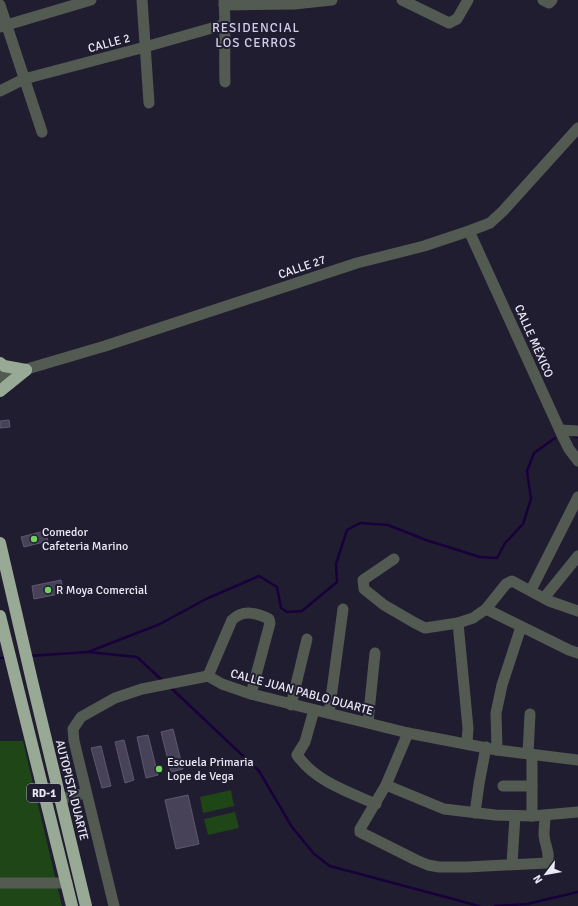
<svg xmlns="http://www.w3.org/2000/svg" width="578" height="906" font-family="Signika,sans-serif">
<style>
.green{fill:#1e4617}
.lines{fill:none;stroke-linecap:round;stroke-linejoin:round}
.stream{stroke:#18003b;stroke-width:2.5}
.building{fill:#474258;stroke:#5c586f}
.minor{stroke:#535a51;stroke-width:11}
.highway{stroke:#98aa95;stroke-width:12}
.poi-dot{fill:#70d35f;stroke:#211d30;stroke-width:1.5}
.labels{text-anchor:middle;stroke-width:4;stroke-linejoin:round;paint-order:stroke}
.shield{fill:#211d30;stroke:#aeacbb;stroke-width:1}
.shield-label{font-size:11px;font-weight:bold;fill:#ebe9f6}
.street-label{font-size:12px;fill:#ebe9f6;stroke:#211d30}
.poi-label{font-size:12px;fill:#ebe9f6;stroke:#211d30;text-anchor:start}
.neighbourhood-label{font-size:13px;letter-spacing:1px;fill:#d2cde8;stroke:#211d30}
</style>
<rect width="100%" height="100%" fill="#211d30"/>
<g class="green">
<path d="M0 741H23L62 906H0Z"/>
<path d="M231 790 234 806 203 813 200 797Z"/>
<path d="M235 812 239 828 208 835 204 819Z"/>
</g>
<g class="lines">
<g class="stream">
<path d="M574 436 578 437"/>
<path d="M88 652 160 624 206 599 259 576 277 587 281 608 287 612 302 611 337 582 336 564 347 530 360 523 388 525 426 540 480 557 497 558 505 543 523 524 531 499 527 471 534 453 555 438"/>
<path d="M29 656 88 652 137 657 164 682"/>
<path d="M0 658H6"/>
<path d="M169 686 259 771 292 827 314 854 330 866 479 906"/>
<path d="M495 906 527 904 578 892"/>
</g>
</g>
<g class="building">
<path d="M9 420 10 427 0 428V421Z"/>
<path d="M45 531 48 541 24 547 21 537Z"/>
<path d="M61 580 64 593 34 599 32 586Z"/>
<path d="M173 729 183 769 171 772 161 732Z"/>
<path d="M148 735 158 775 146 778 137 737Z"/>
<path d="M124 740 134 780 125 783 115 742Z"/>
<path d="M101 746 111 786 102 788 91 748Z"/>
<path d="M188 795 199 844 176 849 165 800Z"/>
</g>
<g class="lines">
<g class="minor">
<path d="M142 0 149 103"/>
<path d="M224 0C226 28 224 54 225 82"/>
<path d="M402 0 449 23 457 19 468 0"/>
<path d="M543 0 549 3 552 0"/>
<path d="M0 5 42 132"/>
<path d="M224 5 294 4 332 0"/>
<path d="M0 27 91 0"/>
<path d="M0 91 24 79 145 47 226 24"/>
<path d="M469 231 563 437 569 449 578 461"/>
<path d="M0 377 105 346 357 263 424 246 469 231 490 223 503 211 578 128"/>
<path d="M560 430 578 431"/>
<path d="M394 559 363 580 364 589 384 605 415 623 425 628 458 623 473 618 486 609 506 584 512 581 549 601 578 611"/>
<path d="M531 590 578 497"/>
<path d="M544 598 578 556"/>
<path d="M486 609 569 650 578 653"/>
<path d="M458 623 468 728 467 744"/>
<path d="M208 676 232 620C244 609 256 613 269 619L270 623 251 694"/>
<path d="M291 705 307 639"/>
<path d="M314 710 305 742 297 755C315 781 348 792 376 804"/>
<path d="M329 713 343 609"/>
<path d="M368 722 375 653"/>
<path d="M408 733 386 785 360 829V832L416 860 428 865 439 867H467L547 863C551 853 544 844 544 834 544 828 545 821 545 815"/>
<path d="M497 750 496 713 502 685 521 627"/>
<path d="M528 754 530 714"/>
<path d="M386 785 444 809 495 815 532 816 578 812"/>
<path d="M503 786H532"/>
<path d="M60 799 86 793"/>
<path d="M475 813 479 784 486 747"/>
<path d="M532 816V754"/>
<path d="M512 864 515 816"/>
<path d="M0 883H67"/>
<path d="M114 906 74 741 73 729 81 717 115 698 142 689 208 676 222 684 251 694 408 733 497 750 578 760"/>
</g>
<g class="highway">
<path d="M0 363 4 366 26 370"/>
<path d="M0 391 26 370"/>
<path d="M0 543 32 681 86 906"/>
<path d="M0 616 72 906"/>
</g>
</g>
<g class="poi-dot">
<circle cx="34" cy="539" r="4"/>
<circle cx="48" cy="590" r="4"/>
<circle cx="159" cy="769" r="4"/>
</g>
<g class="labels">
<rect class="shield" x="27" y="784" width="34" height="18" rx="3"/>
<g class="shield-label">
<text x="44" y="797">RD-1</text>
</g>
<g class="street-label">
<text transform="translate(109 43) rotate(-15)" y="4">CALLE 2</text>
<text transform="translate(302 267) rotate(-19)" y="4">CALLE 27</text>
<text transform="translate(534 341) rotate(66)" y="4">CALLE MÉXICO</text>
<text transform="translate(302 692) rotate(15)" y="4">CALLE JUAN PABLO DUARTE</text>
<text transform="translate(72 790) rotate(76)" y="4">AUTOPISTA DUARTE</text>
</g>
<g class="poi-label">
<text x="42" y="536">Comedor<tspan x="42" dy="14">Cafeteria Marino</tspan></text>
<text x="56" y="594">R Moya Comercial</text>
<text x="167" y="766">Escuela Primaria<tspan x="167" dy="14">Lope de Vega</tspan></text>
</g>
<g class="neighbourhood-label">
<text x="256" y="32">RESIDENCIAL<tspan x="256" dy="15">LOS CERROS</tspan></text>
</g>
</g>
<g transform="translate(546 874) rotate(238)" stroke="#211d30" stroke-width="3" paint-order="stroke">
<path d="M0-3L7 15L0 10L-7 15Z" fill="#ebe9f6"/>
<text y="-6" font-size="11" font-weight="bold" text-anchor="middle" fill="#ebe9f6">N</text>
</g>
</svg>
